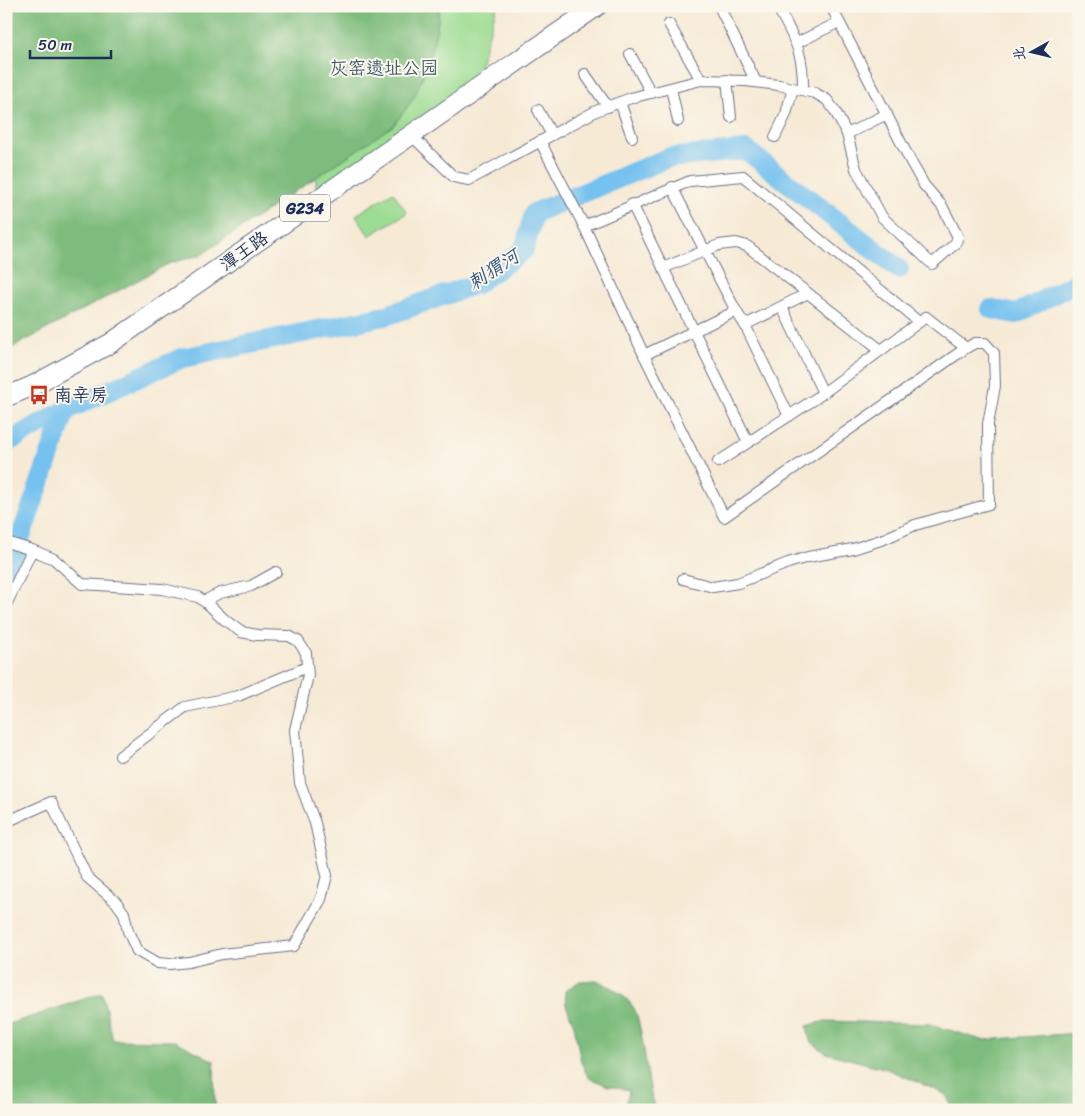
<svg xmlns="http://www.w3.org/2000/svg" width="1085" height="1116" font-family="Sriracha,'LXGW WenKai TC',sans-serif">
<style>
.green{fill:#9cdc92;stroke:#5c8678}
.forest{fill:#7dbc7c;stroke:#4c766d}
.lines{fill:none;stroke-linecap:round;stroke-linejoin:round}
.river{stroke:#75c1ef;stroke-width:20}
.street-casing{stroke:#687088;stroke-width:12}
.highway-casing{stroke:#687088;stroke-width:21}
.street{stroke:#fff;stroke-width:10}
.highway{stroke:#fff;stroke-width:19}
.labels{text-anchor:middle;stroke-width:4;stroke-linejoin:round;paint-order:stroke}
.shield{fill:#fbf7ec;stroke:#5e6b89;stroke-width:1}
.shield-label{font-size:16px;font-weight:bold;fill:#1b2f5e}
.park-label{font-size:18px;fill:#3b5a6b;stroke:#fbf7ec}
.street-label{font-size:18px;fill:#1b2f5e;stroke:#fbf7ec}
.poi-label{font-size:18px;fill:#1b2f5e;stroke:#fbf7ec;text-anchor:start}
.water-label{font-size:19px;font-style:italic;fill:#325482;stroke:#fbf7ec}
</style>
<rect width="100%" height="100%" fill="#fbf7ec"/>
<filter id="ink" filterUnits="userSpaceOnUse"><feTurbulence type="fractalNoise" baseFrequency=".02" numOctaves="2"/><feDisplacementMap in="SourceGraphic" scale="10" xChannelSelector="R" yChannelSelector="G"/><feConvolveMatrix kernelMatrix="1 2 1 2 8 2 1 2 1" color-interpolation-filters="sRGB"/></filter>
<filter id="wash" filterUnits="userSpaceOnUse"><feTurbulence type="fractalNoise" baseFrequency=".0096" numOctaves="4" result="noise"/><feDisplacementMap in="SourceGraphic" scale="20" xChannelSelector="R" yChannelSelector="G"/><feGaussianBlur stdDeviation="1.12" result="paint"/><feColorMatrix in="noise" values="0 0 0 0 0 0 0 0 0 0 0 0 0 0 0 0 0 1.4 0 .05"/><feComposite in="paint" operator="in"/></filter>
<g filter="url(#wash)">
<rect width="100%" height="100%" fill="#f6ead5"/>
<g class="green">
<path d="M272 6H497L476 78 316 192V172Z"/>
<path d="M393 192 407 213 369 236 356 215Z"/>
</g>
<g class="forest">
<path d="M6 6H439C440 29 426 71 416 93 411 104 401 115 394 125L201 255 170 263 6 351Z"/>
<path d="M596 980C609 986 625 994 633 1007 638 1014 639 1025 641 1033 646 1059 648 1085 655 1110H625L629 1090 608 1086 588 1077 581 1062 574 1025 566 1005 565 991 580 981Z"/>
<path d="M102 993 113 1040 175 1041 214 1061 215 1104 218 1110H6V1025Z"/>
<path d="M825 1021 930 1024 982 1040 1079 1033V1110H954L945 1094 887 1069 826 1053 810 1041 807 1026Z"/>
</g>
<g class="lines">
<g class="river">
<path d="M991 309 1016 314 1079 281"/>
<path d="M6 443 66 410 182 358 385 316 476 284 524 250 534 213 668 158 746 150 899 269"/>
<path d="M6 578 66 410"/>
</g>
</g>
</g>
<g filter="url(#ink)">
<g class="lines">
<defs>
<g id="street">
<path d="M719 6 756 82"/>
<path d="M777 6C794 38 804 52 803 90"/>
<path d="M669 24 701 80"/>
<path d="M797 43 839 22"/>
<path d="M630 54 651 93"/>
<path d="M585 74 608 107"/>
<path d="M727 80 731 117"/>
<path d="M671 88 678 121"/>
<path d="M620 102 632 137"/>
<path d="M538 110 552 135"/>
<path d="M847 134 887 114"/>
<path d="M411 135 454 177 469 180 596 111 631 98 701 80 746 81 779 85 815 93 827 100 835 111 847 134 856 169 882 217 932 264 955 244 958 237 942 206 924 185 911 162 831 6"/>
<path d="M775 137 786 114 793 88"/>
<path d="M540 141 584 226 644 355 724 517 966 348 975 343H985L994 353 995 386 988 424 989 504 915 525 884 539 853 549 808 557 788 563 738 583 713 587 683 579"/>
<path d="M672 187 736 311"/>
<path d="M632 204 748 442"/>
<path d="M584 226 690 181 743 176 919 322"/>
<path d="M663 268 719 245 736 243 747 246 881 350"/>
<path d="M782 307 823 393"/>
<path d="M745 325 789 416"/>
<path d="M644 355 736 311 745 325 808 293"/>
<path d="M718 462 815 399 926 317 966 348"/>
<path d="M6 542 32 550"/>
<path d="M204 601 220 593 251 586 276 572"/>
<path d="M6 605 32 550 54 559 82 584 162 589 198 597 209 605 225 620 241 632 257 635 289 636 298 641 306 653 308 675 295 730 300 783 315 823 327 875 321 899 294 946 222 954 189 962 170 964 158 963 137 951 128 931 124 913 116 902 87 877 51 802 6 822"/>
<path d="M120 756 185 707 238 696 307 667"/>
</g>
<path id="highway" d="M6 397 32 386 111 343 597 6"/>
</defs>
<use href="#street" class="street-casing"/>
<use href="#highway" class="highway-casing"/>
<use href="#street" class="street"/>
<use href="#highway" class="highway"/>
</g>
</g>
<defs>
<symbol id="bus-bare" viewBox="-9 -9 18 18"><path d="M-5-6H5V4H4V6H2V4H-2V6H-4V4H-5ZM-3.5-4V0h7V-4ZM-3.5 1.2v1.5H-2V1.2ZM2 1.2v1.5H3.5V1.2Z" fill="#c8321e" stroke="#fbf7ec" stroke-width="2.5" paint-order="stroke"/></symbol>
</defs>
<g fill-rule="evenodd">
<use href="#bus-bare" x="25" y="381" width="28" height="28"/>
</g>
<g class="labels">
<rect class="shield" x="280" y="194.5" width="50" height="27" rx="4"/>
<g class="shield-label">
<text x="305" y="214">G234</text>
</g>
<g class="park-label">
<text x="384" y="74">灰窑遗址公园</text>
</g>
<g class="street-label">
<text transform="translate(244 251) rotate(-35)" y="6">潭王路</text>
</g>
<g class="poi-label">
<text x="54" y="401">南辛房</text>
</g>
<g class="water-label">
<text transform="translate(493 269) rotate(-33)" y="7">刺猬河</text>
</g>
</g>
<rect width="1085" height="1116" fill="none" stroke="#fbf7ec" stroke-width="25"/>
<g transform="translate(1032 52) rotate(262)" stroke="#fbf7ec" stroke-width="4" paint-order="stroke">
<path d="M0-4L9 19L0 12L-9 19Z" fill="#1b2f5e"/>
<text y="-8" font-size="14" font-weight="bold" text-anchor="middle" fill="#1b2f5e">北</text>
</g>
<path d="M30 50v8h81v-8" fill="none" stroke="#1b2f5e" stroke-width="2.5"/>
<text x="38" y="50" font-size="15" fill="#1b2f5e" stroke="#fbf7ec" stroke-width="4" paint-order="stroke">50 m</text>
</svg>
